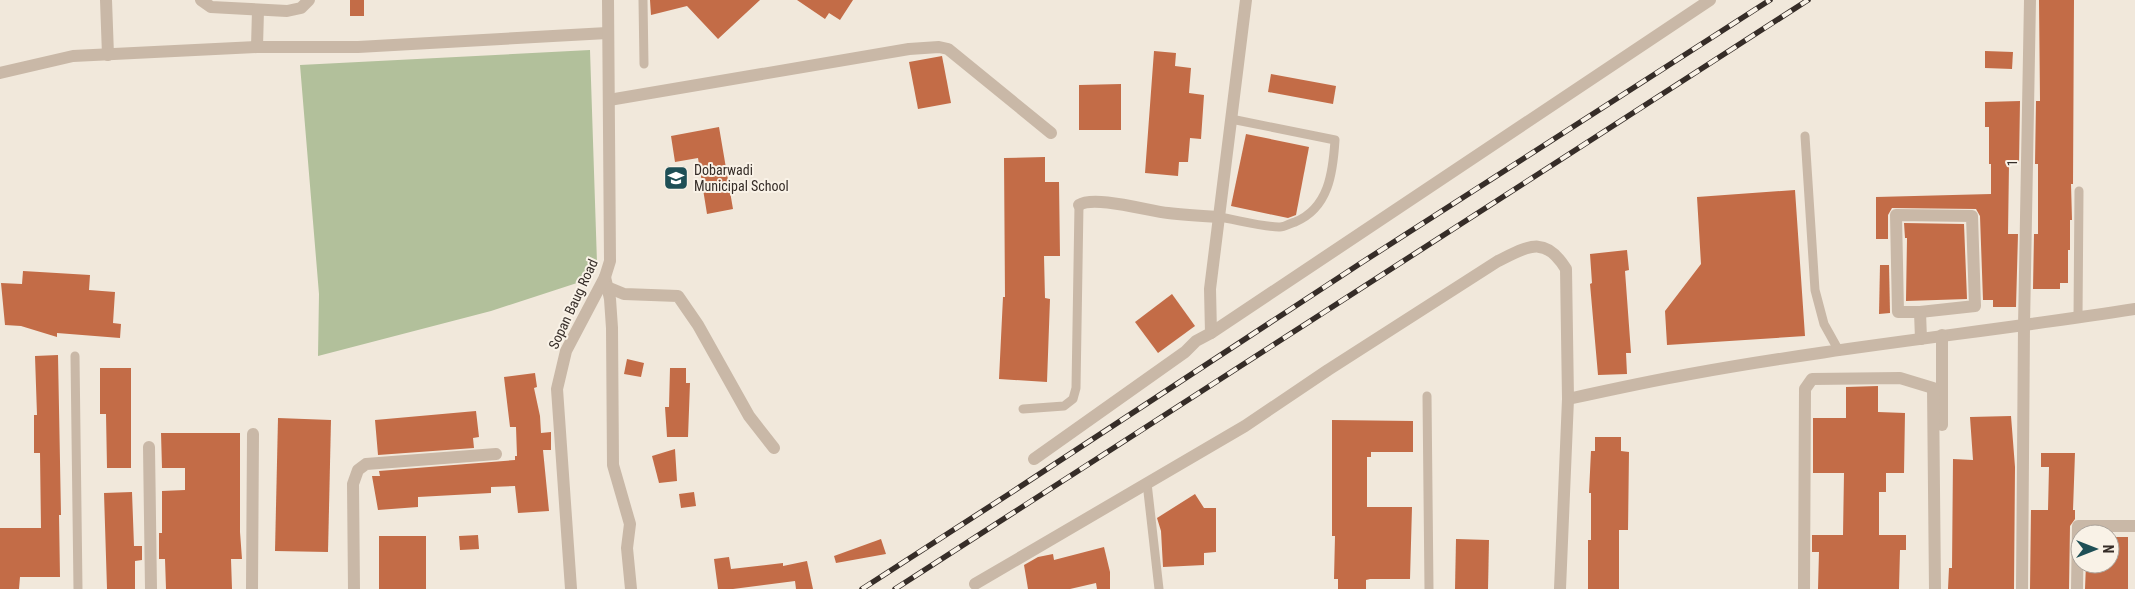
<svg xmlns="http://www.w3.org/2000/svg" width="2135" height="589" font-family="'Roboto Condensed',sans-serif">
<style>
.green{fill:#b2c09b}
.building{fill:#c36c47}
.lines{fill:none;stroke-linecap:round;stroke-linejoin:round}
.service{stroke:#c9b8a7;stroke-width:9}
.minor{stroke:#c9b8a7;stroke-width:12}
.tertiary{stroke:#c9b8a7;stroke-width:12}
.rail-casing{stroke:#362d28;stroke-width:5.5}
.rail{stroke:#f9f2e7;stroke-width:4;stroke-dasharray:11;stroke-linecap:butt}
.labels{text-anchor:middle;stroke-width:4;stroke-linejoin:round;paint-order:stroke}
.street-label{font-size:14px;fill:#362d28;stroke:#f9f2e7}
.poi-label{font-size:14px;fill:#362d28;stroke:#f9f2e7;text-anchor:start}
</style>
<rect width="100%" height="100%" fill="#f1e8db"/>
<path class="green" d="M590 50 597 263 590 273 580 282 491 311 318 356 319 294 300 65Z"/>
<g class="building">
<rect x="350" y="0" width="14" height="16"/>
<path d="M650 0H760L718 39 687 6 651 15Z"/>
<path d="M797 0H853L840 20 829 13 825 19Z"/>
<path d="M2039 0H2074L2073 184H2071L2072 220H2070V250H2068V283H2060V289H2033L2034 234H2038V164H2035L2036 101H2040Z"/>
<path d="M1154 51 1176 53 1175 66 1191 68 1189 93 1204 95 1201 139 1190 138 1188 162H1179L1178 176 1145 173Z"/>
<path d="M1985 51 2013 52 2012 69 1985 68Z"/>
<path d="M942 56 951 103 918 109 909 62Z"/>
<path d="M1271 74 1336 86 1333 104 1268 92Z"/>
<path d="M1121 84V130H1079V85Z"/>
<path d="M2020 101 2019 164H2009L2008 234H2018L2016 307H1993V300H1983L1980 216 1976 209 1892 208 1888 215V239H1876V197L1991 194V164H1989V127H1985V102Z"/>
<path d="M719 127 733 209 707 214 698 158 675 162 671 136Z"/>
<path d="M1246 134 1309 147 1296 215 1288 218 1231 206Z"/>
<path d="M1045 157V182H1059L1060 256H1044L1045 298 1050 299 1047 382 999 379 1003 297H1005L1004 158Z"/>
<path d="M1795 190 1805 336 1667 345 1665 311 1701 264 1697 197Z"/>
<path d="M1904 223 1964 224 1967 299 1906 301 1907 238H1905Z"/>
<path d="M1627 250 1629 270 1625 271 1631 353H1626L1627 374 1598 375 1590 284 1592 283 1590 254Z"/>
<path d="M1880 265H1889L1890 313 1879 314Z"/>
<path d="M23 271 90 275 89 290 115 292 113 323 121 324 120 338 57 333V337L21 326 5 325 1 283 22 284Z"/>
<path d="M1172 294 1195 326 1158 353 1135 322Z"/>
<path d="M58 355 61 515H59L60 577H20L19 589H0V528H41L40 453H34V415H37L35 356Z"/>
<path d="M627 359 644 363 641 377 624 374Z"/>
<path d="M100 368H131V468H107L106 414H100Z"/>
<path d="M670 368H686V383H690L688 437H667L665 407H669Z"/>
<path d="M535 373 537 387 534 388 540 416 541 433 551 432V450H543L549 511 518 513 515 486 491 487V493L418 497V507L378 510 372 476H380L379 471 515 460V456H517L516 427H510L504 377Z"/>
<path d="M1878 386V412L1905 413 1904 473H1886V492H1879V535H1906V550H1900L1899 589H1818L1819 552H1812V535H1843L1844 473H1813V418H1846V387Z"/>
<path d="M476 411 479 437 473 438 474 448 378 455 375 420Z"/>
<path d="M2011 416 2015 467 2014 589H1948L1949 568H1952L1953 459 1973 460 1970 417Z"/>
<path d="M278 418 331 420 328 552 275 551Z"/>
<path d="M1332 420 1413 421V452H1371V457H1367V507H1412L1410 579H1370L1366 580V589H1338V579H1334L1335 536H1332Z"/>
<path d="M161 433H240V532L242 559H231L232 589H166L165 559H159V533H162V491L185 490V468H162Z"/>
<path d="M1595 437H1621V451L1629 452 1628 530H1619V589H1588V540H1591V493H1589L1591 451H1595Z"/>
<path d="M675 449 677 481 659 483 652 456Z"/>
<path d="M2041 453H2075L2073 510H2075V519L2070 526 2069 589H2030L2031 510H2048L2049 467H2041Z"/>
<path d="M132 492 134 546H142V560L135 561V589H107L104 493Z"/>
<path d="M694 492 696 506 681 508 679 494Z"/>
<path d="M1195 494 1204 508H1216V552L1204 553V565L1163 567 1161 531 1157 518Z"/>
<path d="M478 535 479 549 460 550 459 536Z"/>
<rect x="379" y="536" width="47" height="53"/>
<path d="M2110 537H2128V589H2085L2086 564H2110Z"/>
<path d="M881 539 886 554 836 563 834 556Z"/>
<path d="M1456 539 1489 540 1488 589H1455Z"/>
<path d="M1104 547 1110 572V589H1097L1096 583 1070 589H1028L1024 565 1038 557 1053 554 1054 560Z"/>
<path d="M729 557 731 569 783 563V566L807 561 813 589H796L795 581 733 589H718L714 559Z"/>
</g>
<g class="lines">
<g class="service">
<path d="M643 0 644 64"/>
<path d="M1805 136 1815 290 1824 324 1839 351"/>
<path d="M1219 217C1233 219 1269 228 1280 227 1285 227 1290 223 1295 222 1329 208 1333 172 1335 140L1231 119"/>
<path d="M2078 318 2079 191"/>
<path d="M75 356 78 589"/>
<path d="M1427 396 1429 589"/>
<path d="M1023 409 1064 406 1073 399 1076 388 1079 205"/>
<path d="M1147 483 1159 589"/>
</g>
<g class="minor">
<path d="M106 0 108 55"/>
<path d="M201 0 211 7 287 11 301 8 309 0"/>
<path d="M257 47 258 10"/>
<path d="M0 73 73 56 257 47H358L607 33"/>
<path d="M609 100 909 49 939 47 948 49 1051 133"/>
<path d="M1079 205C1094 195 1149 211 1168 213 1185 215 1202 216 1219 217"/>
<path d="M1896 215 1972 216 1975 306 1920 312H1898Z"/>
<path d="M605 277 610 299 612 328 613 465 630 524 627 548 631 589"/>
<path d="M607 287 624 294 678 296 698 325 749 416 774 448"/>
<path d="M1920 312 1921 339"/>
<path d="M1211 333 1710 0"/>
<path d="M1568 399C1609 390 1650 381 1690 374 1838 347 1987 332 2135 309"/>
<path d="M1942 425V335"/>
<path d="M149 447 151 589"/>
<path d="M1034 459 1185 352 1196 341 1211 333 1210 289 1246 0"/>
<path d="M975 584 1245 426 1328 370 1498 261C1529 246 1545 235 1566 269L1568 399 1560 589"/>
<path d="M252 589 253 434"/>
<path d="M354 589 353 484 358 470 366 464 496 454"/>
<path d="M1804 589 1805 389 1812 379 1900 378 1933 388 1935 589"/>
<path d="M2022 589 2024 326 2030 0"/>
<path d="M2077 589 2078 526H2135"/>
</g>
<path class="tertiary" d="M571 589 557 389 566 351 605 277 610 261 608 0"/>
<defs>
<g id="rail">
<path d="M862 589 1009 494 1361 263 1770 0"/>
<path d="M895 589 1808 0"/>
</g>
</defs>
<use href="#rail" class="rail-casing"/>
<use href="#rail" class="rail"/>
</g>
<defs>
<symbol id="school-square" viewBox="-11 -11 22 22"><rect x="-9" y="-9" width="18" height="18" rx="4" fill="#1e4f56" stroke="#f9f2e7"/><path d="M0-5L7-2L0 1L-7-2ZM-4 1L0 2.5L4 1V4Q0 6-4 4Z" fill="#fff"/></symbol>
</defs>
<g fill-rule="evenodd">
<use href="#school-square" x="662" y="164" width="28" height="28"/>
</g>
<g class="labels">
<g class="street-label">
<text transform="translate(2012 163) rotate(-89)" y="5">1</text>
<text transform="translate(573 304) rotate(-65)" y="5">Sopan Baug Road</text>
</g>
<g class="poi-label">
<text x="694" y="175">Dobarwadi<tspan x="694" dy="16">Municipal School</tspan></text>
</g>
</g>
<g transform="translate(2095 549) rotate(90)"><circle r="24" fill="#f9f2e7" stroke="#aba39b"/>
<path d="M0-4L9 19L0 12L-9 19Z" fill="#1e4f56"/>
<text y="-8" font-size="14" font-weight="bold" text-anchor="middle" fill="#362d28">N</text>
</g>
</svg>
